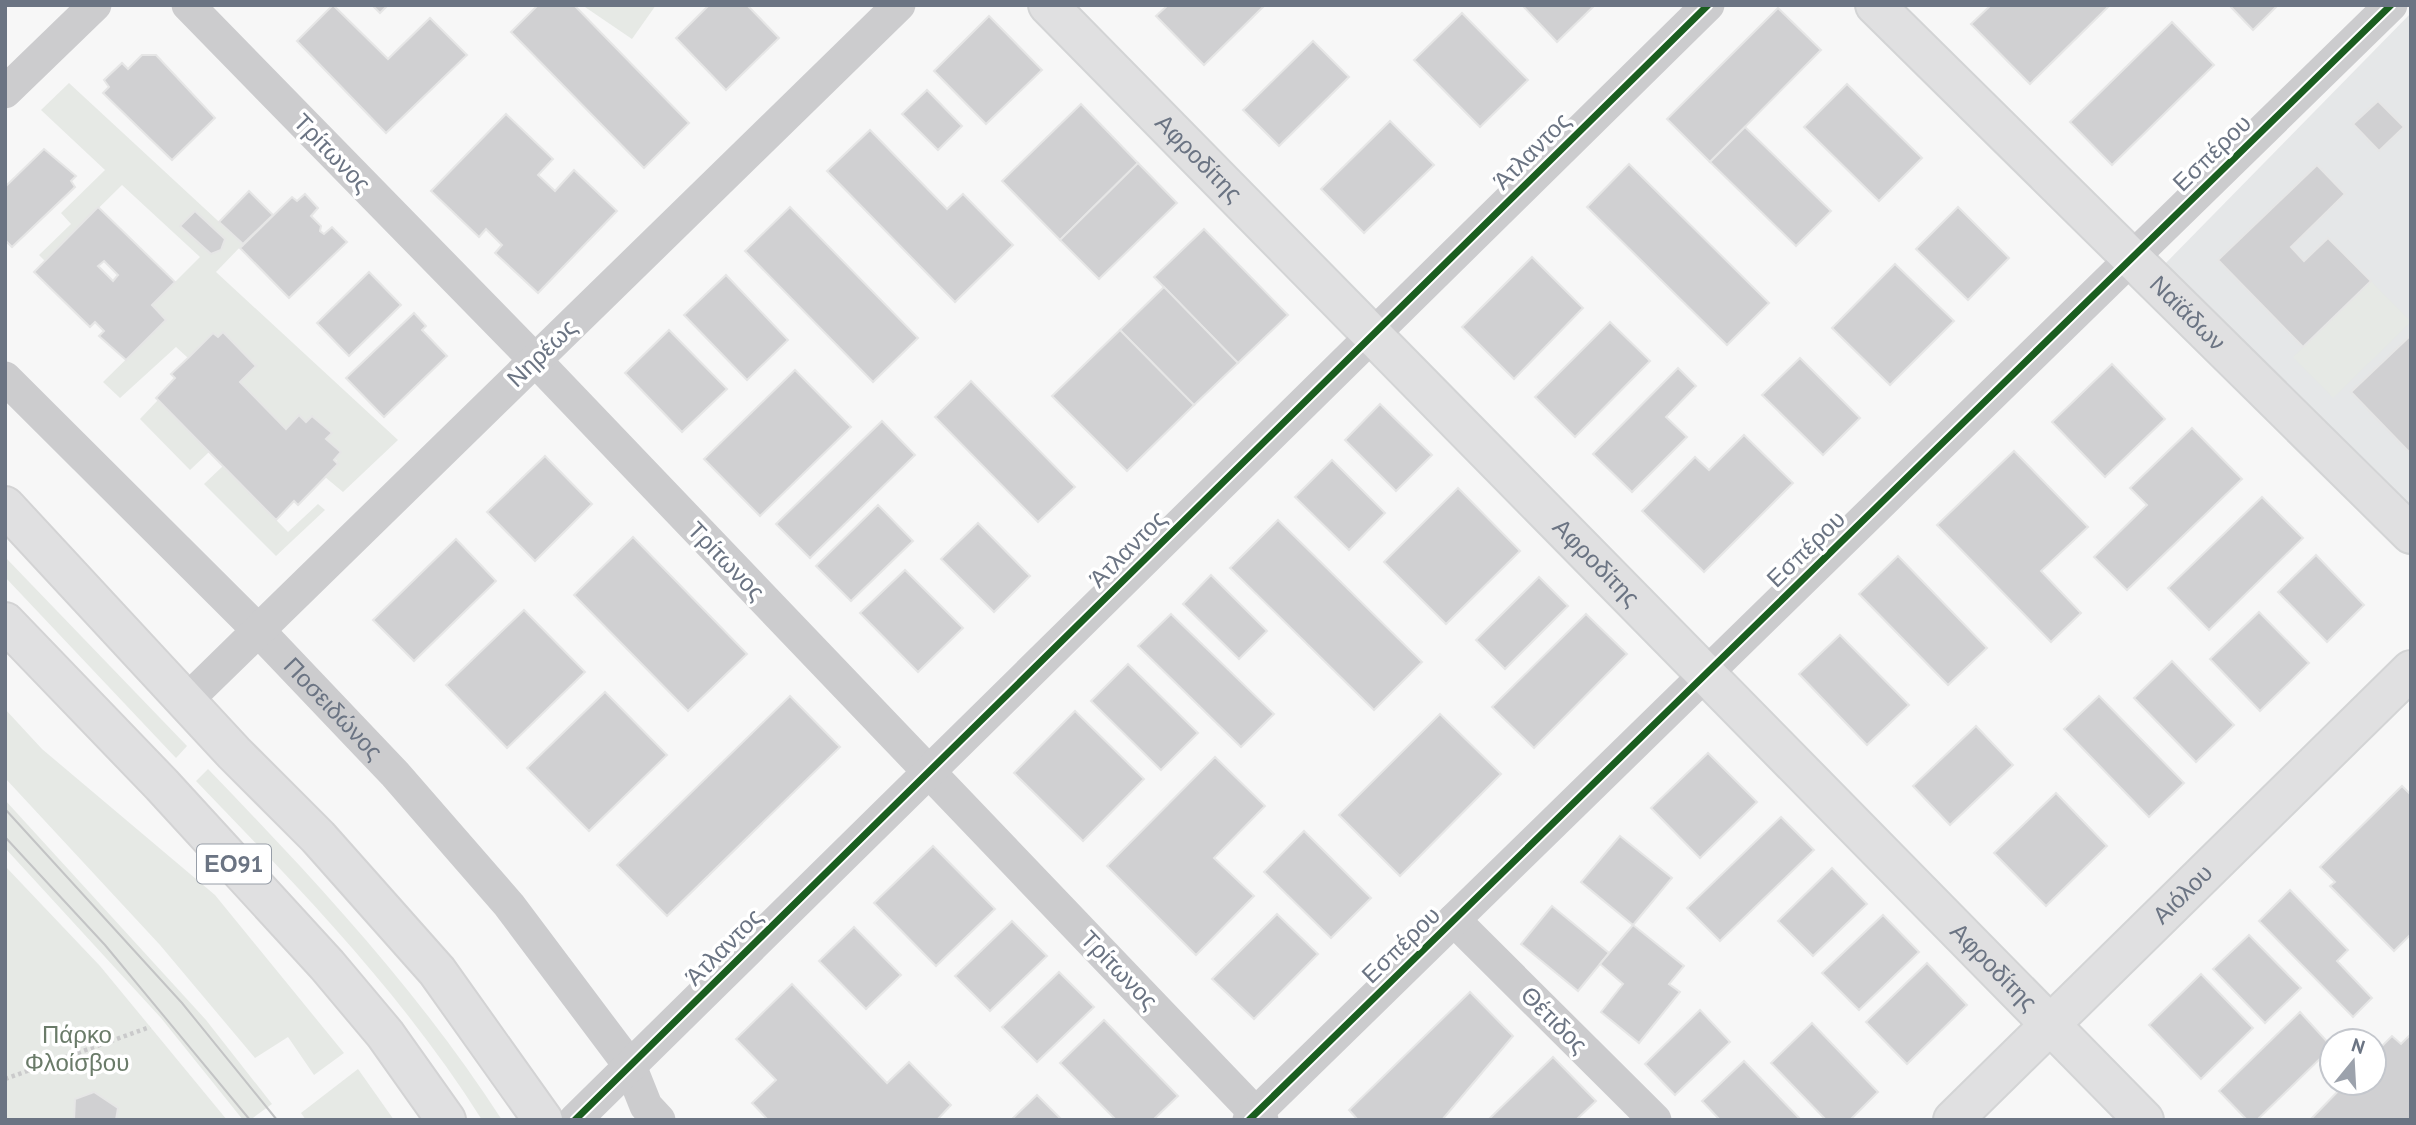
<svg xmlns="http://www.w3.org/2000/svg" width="2416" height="1125" font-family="'PT Sans',sans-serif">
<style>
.built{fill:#e5e7e8}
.green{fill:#e6e9e5}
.building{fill:#d0d0d2;stroke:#e6e6e6;stroke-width:2;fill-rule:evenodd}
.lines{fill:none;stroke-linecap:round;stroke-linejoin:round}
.secondary-casing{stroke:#d3d4d5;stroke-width:42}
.highway-casing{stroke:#d3d3d4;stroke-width:42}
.path{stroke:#cacacb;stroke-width:4.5;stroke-dasharray:3.5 3.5;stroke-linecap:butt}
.street{stroke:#ccccce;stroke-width:33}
.secondary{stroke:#e0e0e1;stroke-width:38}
.highway{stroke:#e0e0e1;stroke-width:38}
.tram{stroke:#c3c4c5;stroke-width:2}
.cycleway-casing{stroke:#fff;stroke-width:11}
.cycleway{stroke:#1b5e20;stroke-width:7}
.labels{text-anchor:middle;stroke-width:7;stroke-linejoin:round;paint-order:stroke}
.shield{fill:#fff;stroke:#979ea8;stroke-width:2}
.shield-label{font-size:23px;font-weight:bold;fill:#6b7483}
.street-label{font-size:24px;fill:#6b7483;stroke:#fff}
.park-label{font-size:24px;fill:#6a7b69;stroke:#fff}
</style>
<rect width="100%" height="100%" fill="#f7f7f7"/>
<path class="built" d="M2411 13V513L2160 269Z"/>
<g class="green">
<path d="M582 5H656L632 39Z"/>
<path d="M69 83 243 244 216 272 398 440 343 492 325 477 338 464 326 439 331 433 312 416 306 422 299 416 286 429 240 382 223 332 218 337 213 333 188 358 176 347 120 398 103 382 166 320 152 305 200 257 122 185 45 261 39 255 71 224 61 213 105 170 41 110Z"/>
<path d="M2371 281 2411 322 2333 398 2293 357Z"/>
<path d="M158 400 209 452 190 470 140 419Z"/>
<path d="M223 466 288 532 318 504 325 510 276 556 204 484Z"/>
<path d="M5 557 187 746 176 758 5 577Z"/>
<path d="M5 709 42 749 215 895 344 1053 314 1075 288 1037 255 1058 160 945 5 778Z"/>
<path d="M208 769C315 880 418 990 502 1120H482C402 993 299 888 196 781Z"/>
<path d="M5 800 206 1020 272 1104 250 1120H243L161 1018 5 848Z"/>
<path d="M5 866 100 966 227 1120H5Z"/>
<path d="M358 1069 394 1120H306L301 1113Z"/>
</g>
<g class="building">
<path d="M333 5 388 59 430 18 467 55 386 133 297 41Z"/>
<path d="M372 5H388L380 13Z"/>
<path d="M538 5H574L689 123 644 168 511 32Z"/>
<path d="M709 5H747L779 38 726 90 676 38Z"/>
<path d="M1168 5H1265L1204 65 1156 16Z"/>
<path d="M1522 5H1595L1557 42Z"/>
<path d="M1991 5H2110L2030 84 1971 24Z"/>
<path d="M2229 5H2278L2253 30Z"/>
<path d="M1778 8 1821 50 1710 162 1667 119Z"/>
<path d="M1462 13 1528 80 1480 127 1414 60Z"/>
<path d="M989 16 1042 70 986 124 934 71Z"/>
<path d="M2172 22 2214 65 2112 165 2070 122Z"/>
<path d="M1313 41 1349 77 1279 146 1243 110Z"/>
<path d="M142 55H156L215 118 172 160 103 93 109 87 104 80 122 63 128 69Z"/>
<path d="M1847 84 1922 158 1879 201 1804 127Z"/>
<path d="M927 90 962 126 938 150 902 114Z"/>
<path d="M2378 101 2404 127 2379 151 2353 124Z"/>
<path d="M1081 104 1138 163 1060 240 1002 181Z"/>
<path d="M506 114 553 159 538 175 555 191 574 170 617 211 538 293 495 253 502 245 486 229 479 237 431 191Z"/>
<path d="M1390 121 1434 165 1364 233 1321 189Z"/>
<path d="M1745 127 1831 211 1796 246 1710 162Z"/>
<path d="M870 130 947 209 963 194 1013 245 955 302 827 171Z"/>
<path d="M44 149 76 176 71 181 75 187 12 247 5 240V187Z"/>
<path d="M1138 163 1177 203 1099 279 1060 240Z"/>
<path d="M1629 164 1769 303 1727 345 1587 207Z"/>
<path d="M2317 165 2345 194 2291 247 2304 261 2328 238 2371 281 2303 347 2218 260Z"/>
<path d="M249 191 273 215 243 244 219 222Z"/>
<path d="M305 194 318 208 311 216 321 226 320 231 324 234 332 227 347 242 289 298 240 248 292 197 297 201Z"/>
<path d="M98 207 175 282 152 305 166 320 126 360 99 336 104 331 95 322 90 327 34 272ZM104 261 118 275 113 281 98 266Z"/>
<path d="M790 207 918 338 873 382 745 251Z"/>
<path d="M1958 207 2009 258 1968 300 1916 249Z"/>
<path d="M195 211 225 239 221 250 211 254 180 226Z"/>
<path d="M1204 229 1288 315 1238 363 1154 277Z"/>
<path d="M1532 257 1583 308 1514 379 1462 327Z"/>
<path d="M1895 264 1954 321 1890 385 1832 328Z"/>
<path d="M369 272 401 305 349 356 317 323Z"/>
<path d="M726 275 788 340 747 380 684 315Z"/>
<path d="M1164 287 1238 363 1194 405 1120 330Z"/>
<path d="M414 313 426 326 422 330 447 356 384 417 346 378Z"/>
<path d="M1610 322 1650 361 1575 437 1535 397Z"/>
<path d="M669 330 727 389 682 432 625 373Z"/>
<path d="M1120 330 1194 405 1127 471 1052 396Z"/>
<path d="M223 332 256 366 240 382 286 429 299 415 306 422 312 416 332 433 326 439 341 452 334 460 338 464 298 505 294 501 276 520 156 398 175 378 171 374 188 358 213 333 218 337Z"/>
<path d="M2411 335V454L2351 392Z"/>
<path d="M1800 358 1860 418 1823 455 1762 395Z"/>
<path d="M2112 364 2165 419 2105 477 2052 422Z"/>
<path d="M1678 368 1696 386 1666 417 1687 437 1632 492 1593 454Z"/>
<path d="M795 370 851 427 760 516 704 459Z"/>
<path d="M971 381 1075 487 1038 522 935 417Z"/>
<path d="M1380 404 1432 455 1396 491 1345 440Z"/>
<path d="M882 421 915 455 810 558 776 524Z"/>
<path d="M2192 428 2242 479 2127 590 2094 557 2147 505 2130 488Z"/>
<path d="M1744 435 1793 483 1704 572 1642 511 1695 457 1709 470Z"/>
<path d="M2014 451 2088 527 2041 571 2081 613 2051 642 1937 525Z"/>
<path d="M545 456 592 504 535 561 487 512Z"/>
<path d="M1332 460 1385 513 1349 550 1295 497Z"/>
<path d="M1458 488 1520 551 1446 624 1384 562Z"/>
<path d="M2262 497 2303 538 2209 630 2168 588Z"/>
<path d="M878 505 913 541 851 601 816 566Z"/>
<path d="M1278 520 1422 662 1374 710 1230 568Z"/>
<path d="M978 523 1030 576 994 612 941 559Z"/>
<path d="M633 537 747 654 688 711 574 595Z"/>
<path d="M456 539 496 581 414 661 373 620Z"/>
<path d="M2316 555 2364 605 2327 642 2278 592Z"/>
<path d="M1898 556 1987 648 1948 685 1859 594Z"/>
<path d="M905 570 963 628 918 672 860 613Z"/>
<path d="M1211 575 1267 631 1239 659 1183 604Z"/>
<path d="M1539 577 1568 606 1505 669 1476 640Z"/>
<path d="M524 610 585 672 507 748 446 685Z"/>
<path d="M2259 612 2309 663 2260 711 2210 659Z"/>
<path d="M1171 614 1274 714 1241 747 1138 646Z"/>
<path d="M1586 614 1627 654 1534 748 1492 707Z"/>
<path d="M1840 635 1909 705 1867 745 1799 674Z"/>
<path d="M2172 661 2234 725 2196 762 2134 698Z"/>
<path d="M1128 664 1198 733 1161 770 1091 701Z"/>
<path d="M605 692 667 755 589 831 527 768Z"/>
<path d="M790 696 840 747 667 916 617 865Z"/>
<path d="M2099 696 2184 783 2149 817 2064 729Z"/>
<path d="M1075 711 1144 779 1083 841 1014 773Z"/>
<path d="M1440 714 1501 774 1400 876 1339 815Z"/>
<path d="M1976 726 2013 765 1950 825 1913 786Z"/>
<path d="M1708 753 1757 802 1700 858 1651 808Z"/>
<path d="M1215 757 1265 806 1214 858 1254 896 1196 955 1107 866Z"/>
<path d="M2402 786 2411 795V934L2394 951 2330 886 2335 882 2320 867Z"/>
<path d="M2056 793 2107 846 2046 906 1994 853Z"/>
<path d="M1781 817 1814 850 1720 941 1687 908Z"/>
<path d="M1304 831 1371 898 1331 938 1264 872Z"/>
<path d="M1620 836 1672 878 1633 925 1581 882Z"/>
<path d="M933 846 995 909 936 966 874 903Z"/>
<path d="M1832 868 1867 904 1813 956 1778 921Z"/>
<path d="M2290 890 2348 950 2337 961 2372 998 2353 1017 2259 921Z"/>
<path d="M1552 906 1609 953 1578 991 1521 944Z"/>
<path d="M1277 914 1318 954 1254 1019 1212 979Z"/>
<path d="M1883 915 1919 952 1859 1010 1822 973Z"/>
<path d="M1012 921 1047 956 990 1011 955 976Z"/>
<path d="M1633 925 1684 966 1669 984 1680 992 1639 1043 1601 1012 1623 984 1600 964Z"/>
<path d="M854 927 901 975 866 1009 819 961Z"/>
<path d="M2249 935 2301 988 2265 1023 2213 969Z"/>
<path d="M1927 963 1967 1005 1907 1064 1866 1022Z"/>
<path d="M1059 972 1094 1007 1037 1062 1002 1027Z"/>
<path d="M2201 974 2253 1028 2201 1079 2149 1025Z"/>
<path d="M792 984 887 1083 909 1062 951 1105 937 1120H768L752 1103 776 1080 736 1039Z"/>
<path d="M1470 992 1513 1036 1442 1120H1358L1349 1110Z"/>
<path d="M1700 1010 1730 1042 1675 1095 1645 1064Z"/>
<path d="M2300 1012 2332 1047 2257 1120H2247L2219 1091Z"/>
<path d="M1104 1020 1178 1096 1153 1120H1116L1060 1063Z"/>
<path d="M1812 1023 1878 1092 1850 1120H1826L1771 1063Z"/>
<path d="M2411 1034V1120H2310L2346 1083H2374V1054L2392 1036 2401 1044Z"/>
<path d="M1553 1057 1596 1101 1576 1120H1488Z"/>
<path d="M1744 1061 1801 1120H1720L1702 1101Z"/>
<path d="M94 1092 118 1108 116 1120H74L75 1099Z"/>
<path d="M1037 1095 1062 1120H1011Z"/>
</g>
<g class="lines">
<defs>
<g id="secondary">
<path id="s2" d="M1048 5 2144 1120"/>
<path id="s3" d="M1875 5 2411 534"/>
<path id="s4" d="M1953 1120 2411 670"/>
</g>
<g id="highway">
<path d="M5 506 234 753 318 837 437 971 543 1120"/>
<path d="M5 622 162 785 327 965 385 1034 446 1120"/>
</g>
</defs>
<use href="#secondary" class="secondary-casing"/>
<use href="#highway" class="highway-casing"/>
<path class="path" d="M5 1079 150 1027"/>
<g class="street">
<path d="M188 5 535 360 1262 1120"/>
<path d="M5 92 95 5"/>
<path id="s1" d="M5 378 259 631 395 774 509 905 630 1066 646 1106 659 1120"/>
<path d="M186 701 899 5"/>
<path d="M1454 920 1655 1120"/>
<path d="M575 1120 1708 5"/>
<path d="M1249 1120 2391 5"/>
</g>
<use href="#secondary" class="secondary"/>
<use href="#highway" class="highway"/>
<g class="tram">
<path d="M5 809 182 1003 277 1120"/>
<path d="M5 837 105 945 250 1120"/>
</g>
<defs>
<g id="cycleway">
<path d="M575 1120 1708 5"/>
<path d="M1249 1120 2391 5"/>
</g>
</defs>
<use href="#cycleway" class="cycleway-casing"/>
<use href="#cycleway" class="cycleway"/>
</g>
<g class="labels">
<rect class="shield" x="197" y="844.5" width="74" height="39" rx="5"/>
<g class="shield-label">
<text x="234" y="872">ΕΟ91</text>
</g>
<g class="street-label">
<text transform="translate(1532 151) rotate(-45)" y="8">Άτλαντος</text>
<text transform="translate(332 153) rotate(46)" y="8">Τρίτωνος</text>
<text transform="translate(2212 153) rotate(-44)" y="8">Εσπέρου</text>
<text dy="8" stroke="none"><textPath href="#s2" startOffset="215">Αφροδίτης</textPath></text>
<text dy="8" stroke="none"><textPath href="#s3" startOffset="439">Ναϊάδων</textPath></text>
<text transform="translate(542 353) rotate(-44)" y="8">Νηρέως</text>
<text transform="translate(1128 549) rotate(-45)" y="8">Άτλαντος</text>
<text transform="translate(1806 549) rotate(-44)" y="8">Εσπέρου</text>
<text transform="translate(726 561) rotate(46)" y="8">Τρίτωνος</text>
<text dy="8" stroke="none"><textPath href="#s2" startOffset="782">Αφροδίτης</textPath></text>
<text dy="8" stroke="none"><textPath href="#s1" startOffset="466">Ποσειδώνος</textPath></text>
<text dy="8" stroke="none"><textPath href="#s4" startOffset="322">Αιόλου</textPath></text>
<text transform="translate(1401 945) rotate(-44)" y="8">Εσπέρου</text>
<text transform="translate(724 947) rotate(-45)" y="8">Άτλαντος</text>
<text dy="8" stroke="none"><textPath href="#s2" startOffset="1349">Αφροδίτης</textPath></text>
<text transform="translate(1119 970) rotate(46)" y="8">Τρίτωνος</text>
<text transform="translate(1554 1020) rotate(45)" y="8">Θέτιδος</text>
</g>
<g class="park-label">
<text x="77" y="1043">Πάρκο<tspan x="77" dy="28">Φλοίσβου</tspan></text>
</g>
</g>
<rect width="2416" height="1125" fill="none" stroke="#6b7483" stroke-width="14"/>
<g transform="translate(2353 1062) rotate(18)"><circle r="33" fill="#ffffff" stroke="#c4c7cd" stroke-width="2"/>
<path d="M0-5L12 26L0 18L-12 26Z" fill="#9ca2ac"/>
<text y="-10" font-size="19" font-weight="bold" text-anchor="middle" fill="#6b7483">N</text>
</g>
</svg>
